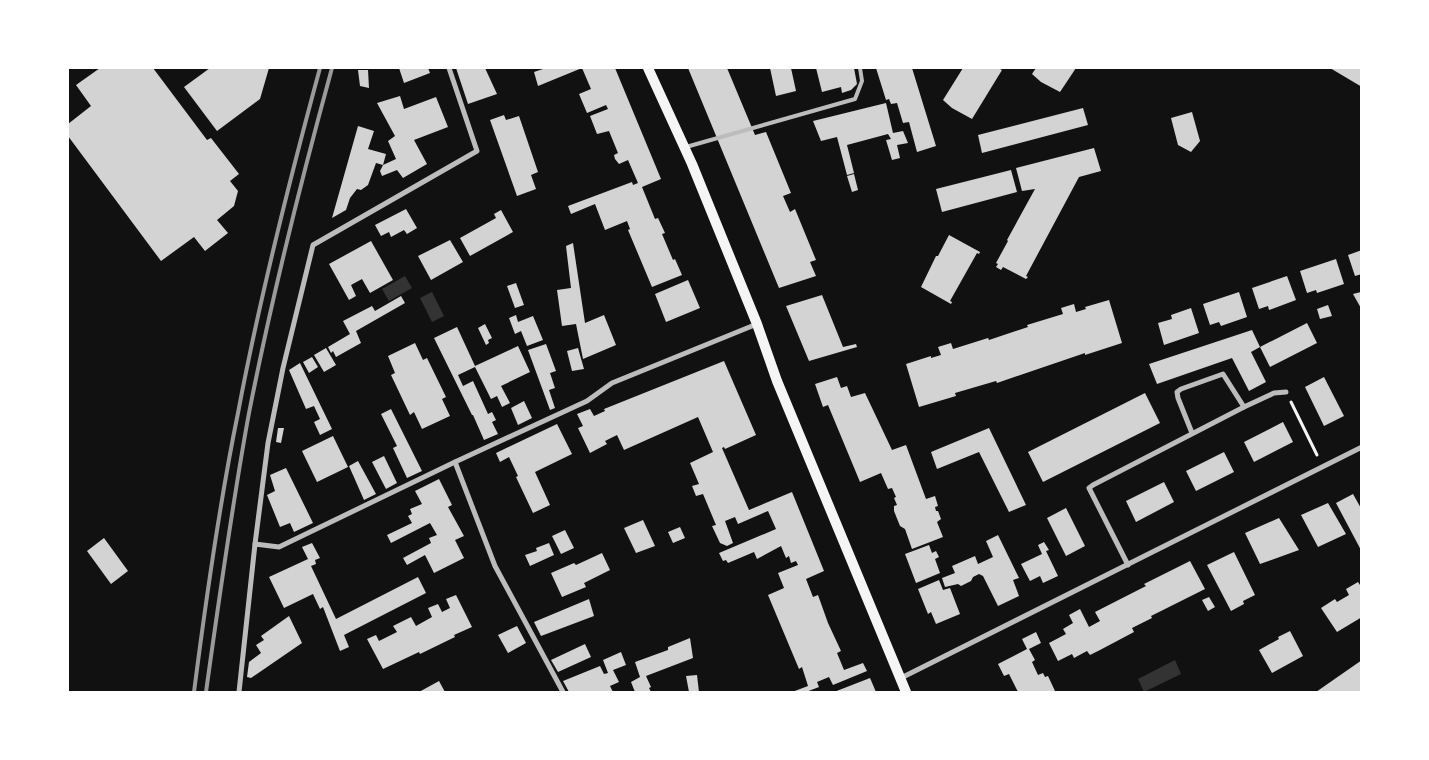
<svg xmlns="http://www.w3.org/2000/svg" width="1429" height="760" font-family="'Source Serif 4',serif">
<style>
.water{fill:#333}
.building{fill:#d3d3d3}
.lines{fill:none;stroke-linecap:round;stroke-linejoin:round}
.path{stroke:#f5f5f5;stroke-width:3}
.service{stroke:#bcbcbc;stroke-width:4}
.minor{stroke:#bcbcbc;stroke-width:5}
.secondary{stroke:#f5f5f5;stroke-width:10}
.rail{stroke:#9a9a9a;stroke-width:4}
</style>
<rect width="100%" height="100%" fill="#111"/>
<g class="water">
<path d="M405 276 412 288 389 301 382 289Z"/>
<path d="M432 292 444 316 432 322 420 298Z"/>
<path d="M1175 660 1181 674 1144 692 1138 679Z"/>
</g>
<g class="building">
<path d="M100 68H153L207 140 211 138 239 174 230 181 238 191 234 206 217 220 228 233 205 251 194 237 161 261 68 136V124L91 106 76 85Z"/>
<path d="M210 68H269L260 99 217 131 184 87Z"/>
<path d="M399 68H428L430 73 404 83Z"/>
<path d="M456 68H485L497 94 468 104Z"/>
<path d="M542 68H582L538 86 534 72 543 69Z"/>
<path d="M582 68H615L661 179 642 187 655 219 658 218 665 233 662 234 673 260 675 259 682 275 652 287 628 230 630 229 627 221 605 230 595 204 571 214 568 206 632 182 633 185 638 183 628 160 619 164 615 159 614 155 618 153 609 131 597 134 590 116 608 109 606 105 587 113 579 94 591 89Z"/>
<path d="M688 68H727L755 135 766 132 791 193 783 196 790 212 795 209 816 260 810 262 816 276 779 288Z"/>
<path d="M770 68H791L796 91 776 96Z"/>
<path d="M816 68H854L857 84 851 90 842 93 841 87 822 92Z"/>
<path d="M876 68H912L936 146 917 152 909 122 903 123 897 103 891 104 889 99 886 100Z"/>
<path d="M963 68H998L1002 70 972 119 952 108 943 100Z"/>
<path d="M1036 68H1076L1060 92 1041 82 1032 74Z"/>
<path d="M1330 68H1362V87Z"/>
<path d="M358 70H368L369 88 360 86Z"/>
<path d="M400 96 404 109 436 97 448 127 414 140 427 164 403 178 397 170 382 176 380 171 383 165 396 159 388 141 395 136 377 103Z"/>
<path d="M886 103 893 133 903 131 908 143 897 145 900 158 892 160 886 140 891 139 888 134 847 145 854 173 847 175 837 137 821 141 813 121Z"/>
<path d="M1083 108 1088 125 982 153 978 135Z"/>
<path d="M1192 112 1200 141 1191 152 1178 145 1171 118Z"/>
<path d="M504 115 506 120 519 116 538 172 531 175 536 189 517 196 490 120Z"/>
<path d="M358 126 374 131 368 149 386 154 383 165 376 163 368 185 361 190 357 189 350 198 346 210 332 218Z"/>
<path d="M1094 148 1101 171 1079 177 1026 276 1028 277 1026 279 1003 267 1001 270 996 267 998 264 996 263 1008 241 1007 240 1035 189 1022 191 1016 168Z"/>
<path d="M1011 170 1017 192 942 212 936 189Z"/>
<path d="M854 174 858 190 852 192 847 176Z"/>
<path d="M406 209 417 228 407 234 404 230 391 237 389 232 381 236 375 225Z"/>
<path d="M501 210 513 232 470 256 460 238 496 218 494 214Z"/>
<path d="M949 235 980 252 979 254 977 253 950 301 952 302 951 304 921 287 936 256H938Z"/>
<path d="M450 240 463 262 431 280 418 256Z"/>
<path d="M371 241 393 280 370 293 362 279 351 285 356 296 349 300 329 264Z"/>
<path d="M573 243 585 323 604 315 616 345 583 359 576 324 562 326 557 290 571 288 566 246Z"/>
<path d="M1362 250V274L1355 276 1348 255Z"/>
<path d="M1336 259 1344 284 1317 293 1316 290 1307 293 1300 271Z"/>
<path d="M1287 276 1296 300 1269 310 1268 306 1259 309 1252 288Z"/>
<path d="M688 280 700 308 666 322 655 294Z"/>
<path d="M516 283 524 305 515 308 507 286Z"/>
<path d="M1239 292 1247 317 1221 326 1219 322 1210 325 1203 304Z"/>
<path d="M1361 292 1362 293V310L1353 294Z"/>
<path d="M822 295 843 347 856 344 857 347 809 361 786 306Z"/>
<path d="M401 296 405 303 356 331 361 343 336 357 333 351 331 353 328 347 350 334 343 321 372 306 375 311Z"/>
<path d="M1109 300 1122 343 1085 355V353L997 383 996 381 955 393 956 396 919 407 906 364 931 356V358L941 355 938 347 951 343 953 349 988 338 989 340 1028 327 1027 325 1063 314 1061 308 1074 304 1076 312 1086 309 1085 307Z"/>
<path d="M1328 305 1332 316 1320 319 1317 309Z"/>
<path d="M1191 308 1199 333 1164 345 1158 323 1172 319 1171 315Z"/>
<path d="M516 315 518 322 533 316 543 340 527 346 521 331 515 334 509 318Z"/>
<path d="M1307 323 1317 343 1270 367 1260 347Z"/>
<path d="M485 324 492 338 488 340 489 343 486 345 478 328Z"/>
<path d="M457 327 475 366 518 346 530 372 501 386 510 403 502 407 497 396 491 399 475 367 458 375 463 386 473 381 488 414 492 412 496 420 492 422 498 434 484 440 473 415H472L434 338Z"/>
<path d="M1252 330 1260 347 1251 352 1266 382 1249 391 1232 358 1157 384 1149 364Z"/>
<path d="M415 343 423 360 427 358 446 397 442 399 450 416 422 429 414 412 410 415 391 375 395 373 388 356Z"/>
<path d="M546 344 556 371 550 373 555 388 549 390 555 408 550 410 528 350Z"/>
<path d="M326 348 336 365 324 372 314 355Z"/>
<path d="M578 348 584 369 572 371 567 351Z"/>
<path d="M312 357 318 367 309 373 303 362Z"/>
<path d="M724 361 756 435 725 449 724 447 722 448 749 510 792 492 824 571 806 579 813 597 818 595 828 623 841 651 837 653 844 670 863 663 867 671 833 685 829 677 817 682 819 687 806 692H792L808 686 802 667 799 669 768 595 784 588 778 573 798 565 796 561 791 563 789 556 786 558 781 546 757 559 754 552 728 563 726 560 723 561 719 553 776 529 768 511 738 524 735 517 725 521 733 543 727 546 720 543 712 526 716 525 703 494 696 496 692 486 699 484 690 463 713 452 698 417 624 450 617 435 605 441 607 444 590 453 578 428 583 426 577 414 590 409 594 416 605 411 604 409Z"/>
<path d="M300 363 332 429 320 435 314 422 320 419 314 406 306 409 289 370Z"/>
<path d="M837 377 841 388 847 386 851 397 865 393 892 450 906 445 926 499 935 496 938 506 935 507 936 511H938L941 519 937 522 943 537 912 549 905 529 900 526 894 511V506L897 505 894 498 896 497 892 488 888 489 881 473 860 482 828 405 823 407 815 384Z"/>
<path d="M1324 377 1344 416 1324 426 1305 387Z"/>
<path d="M1145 393 1160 423 1043 482 1028 452Z"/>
<path d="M524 401 532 418 518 425 511 408Z"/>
<path d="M391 409 422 471 407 478 393 448 397 446 381 414Z"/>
<path d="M1283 422 1293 442 1254 462 1244 442Z"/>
<path d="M557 424 572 454 535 472 550 505 533 513 516 477 518 476 509 457 500 462 496 453Z"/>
<path d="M278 428H284L281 443 276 442Z"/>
<path d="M989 428 1026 505 1009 512 979 452 937 469 931 452Z"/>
<path d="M333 436 348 467 317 482 302 451Z"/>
<path d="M1224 452 1234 472 1196 491 1186 471Z"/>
<path d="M384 456 397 483 386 489 372 462Z"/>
<path d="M358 461 376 494 364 500 349 466Z"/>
<path d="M286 468 313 523 294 532 290 523 280 527 267 495 275 491 270 475Z"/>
<path d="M439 479 452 505 448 507 464 536 455 540 464 558 434 573 425 555 407 565 403 558 431 543 429 538 437 535 430 523 391 543 387 535 412 523 408 516 412 514 410 509 422 504 415 491Z"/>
<path d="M1164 482 1174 502 1136 522 1126 501Z"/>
<path d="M1353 494 1362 510V552L1336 503Z"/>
<path d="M1328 503 1346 534 1318 547 1301 515Z"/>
<path d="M1066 508 1085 546 1066 556 1047 518Z"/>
<path d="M1279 518 1299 550 1260 564 1245 533Z"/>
<path d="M643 520 655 546 636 553 624 528Z"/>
<path d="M680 527 685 538 673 543 668 532Z"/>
<path d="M565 530 574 548 561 554 552 536Z"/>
<path d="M998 535 1019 578 1013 580 1019 596 998 606 983 576 979 574 973 577 971 581 961 586 958 584 945 587 942 578 955 573 952 566 975 556 978 564 993 557 986 541Z"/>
<path d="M104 538 128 571 111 584 87 551Z"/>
<path d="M1044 542 1049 550 1046 551 1058 576 1043 583 1040 576 1030 581 1021 564 1042 554 1038 545Z"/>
<path d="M312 543 320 558 315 560 316 564 311 566 336 619 418 577 426 593 344 635 349 647 340 651 323 607 320 609 313 594 284 608 269 577 308 559 302 547Z"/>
<path d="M549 543 554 555 530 566 525 555 537 551 536 548Z"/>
<path d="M929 545 932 553 936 551 939 557 935 559 940 573 916 583 905 554Z"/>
<path d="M1234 552 1255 595 1243 601 1244 604 1231 611 1207 565Z"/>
<path d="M602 553 610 570 584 583 586 587 562 597 551 573 574 563 576 565Z"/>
<path d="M1190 561 1205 589 1151 616 1152 618 1132 628 1134 632 1100 650 1090 655 1087 651 1074 658 1072 654 1058 661 1049 643 1066 634 1063 629 1073 623 1069 615 1080 609 1089 627 1100 621 1095 612 1146 586 1144 584Z"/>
<path d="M939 580 943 590 950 588 960 614 936 624 931 612 928 614 918 589Z"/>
<path d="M1358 582 1362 588V617L1337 632 1321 608 1335 599 1337 602 1349 595 1346 589Z"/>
<path d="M456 595 472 627 454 635 455 637 420 654 419 652 383 669 367 639 376 635 379 641 397 632 393 626 411 617 416 626 432 617 428 608 438 604 442 612 450 608 446 599Z"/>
<path d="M1209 597 1215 607 1208 611 1202 600Z"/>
<path d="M589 599 594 616 541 636 534 622Z"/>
<path d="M289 616 302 643 251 678 247 677 249 662 261 653 256 645 264 640 261 636Z"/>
<path d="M517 626 526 643 508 653 498 635Z"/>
<path d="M1290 631 1303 656 1272 673 1259 650 1279 639 1278 637Z"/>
<path d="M1036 632 1041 643 1029 649 1035 660 1032 662 1038 675 1043 673 1045 677 1048 676 1055 691 1052 692H1018L1009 674 1004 676 998 664 1027 649 1022 639Z"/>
<path d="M690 638 693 658 646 676 651 687 649 688 651 692H635L631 682 640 677 635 662 668 650V647Z"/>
<path d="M585 644 591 657 558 672 551 660Z"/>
<path d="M621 652 626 665 613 670 619 682 610 686 613 692H569L563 681 600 666 604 674 608 673 603 660Z"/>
<path d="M1362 660V692H1316Z"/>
<path d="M697 675 699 692H689L686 676Z"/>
<path d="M870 678 876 692H834Z"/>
<path d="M439 681 445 692H419Z"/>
</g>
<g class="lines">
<path class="path" d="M1291 402 1317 455"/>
<path class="service" d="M686 147 855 99 862 81 860 68"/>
<g class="minor">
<path d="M1192 433 1178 398 1177 392 1181 389 1223 374 1244 407"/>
<path d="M455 462 495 566 563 692"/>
<path d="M255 544 268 443 283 368 313 245 477 151 449 68"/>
<path d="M1128 565 1089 488 1093 485 1244 407 1274 393 1286 392"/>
<path d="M901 678 1362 447"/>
<path d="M239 692 255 544 279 547 455 462 587 401 612 383 757 324"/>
</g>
<path class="secondary" d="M648 68 692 164 757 324 777 381 906 692"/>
<g class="rail">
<path d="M194 692C206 599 219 505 238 413 260 296 289 182 320 68"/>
<path d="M206 692C219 599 232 505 249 413 272 296 301 181 332 68"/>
</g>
</g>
<rect width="1429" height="760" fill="none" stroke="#ffffff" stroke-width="138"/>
</svg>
